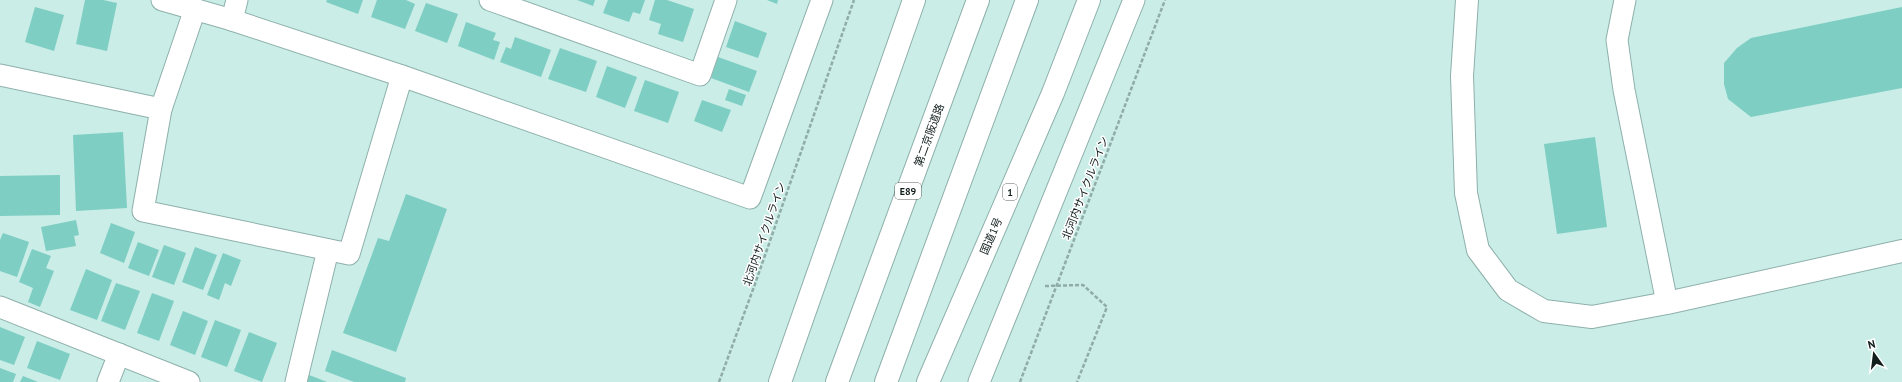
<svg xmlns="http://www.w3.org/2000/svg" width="1902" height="382" font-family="'PT Sans','Noto Sans JP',sans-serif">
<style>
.building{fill:#7ecec3}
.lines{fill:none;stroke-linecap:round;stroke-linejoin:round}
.minor-casing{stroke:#8eb0ab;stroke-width:23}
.tertiary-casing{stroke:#8eb0ab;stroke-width:24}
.trunk-casing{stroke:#8eb0ab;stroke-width:24}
.motorway-casing{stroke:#8eb0ab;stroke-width:24}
.path{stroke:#90aca7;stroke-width:2.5;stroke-dasharray:4 2;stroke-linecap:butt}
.minor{stroke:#fff;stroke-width:21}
.tertiary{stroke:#fff;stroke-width:22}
.trunk{stroke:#fff;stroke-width:22}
.motorway{stroke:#fff;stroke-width:22}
.labels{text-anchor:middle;stroke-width:3;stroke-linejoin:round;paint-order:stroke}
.shield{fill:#fff;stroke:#586260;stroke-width:1}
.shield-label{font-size:10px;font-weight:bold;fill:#111e1c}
.street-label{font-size:11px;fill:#111e1c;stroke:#fff}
</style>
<rect width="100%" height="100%" fill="#caede7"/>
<g class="building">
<path d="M85 0H103L117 3 107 51 76 44Z"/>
<path d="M327 0H363L358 14 326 2Z"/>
<path d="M377 0H406L415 4 405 29 371 17Z"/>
<path d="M577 0H595L593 6Z"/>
<path d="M608 0H645L640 14 633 12 629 22 603 13Z"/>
<path d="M655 0H667L694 9 683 42 658 34 661 24 649 20Z"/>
<path d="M767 0H778L777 4Z"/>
<path d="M426 3 458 14 447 43 415 31Z"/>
<path d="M35 7 64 15 54 51 25 42Z"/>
<path d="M1902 7V88L1751 117 1728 99 1724 84V63L1737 48 1751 38Z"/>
<path d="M735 21 767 33 758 58 726 47Z"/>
<path d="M466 22 496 33 493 40 500 42 494 60 458 46Z"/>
<path d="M515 37 551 50 541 77 500 62 506 47 511 49Z"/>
<path d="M560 48 597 61 586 92 548 79Z"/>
<path d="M718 57 757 71 749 92 711 78Z"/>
<path d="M607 66 637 77 625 108 596 97Z"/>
<path d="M645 80 679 92 668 123 634 111Z"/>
<path d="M729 89 746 95 742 106 725 100Z"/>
<path d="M702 100 731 110 722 132 694 121Z"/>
<path d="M123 132 127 208 76 211 73 135Z"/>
<path d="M1595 137 1607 227 1557 234 1544 144Z"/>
<path d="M60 175V215L0 216V176Z"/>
<path d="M406 194 447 209 396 352 343 333 378 238 389 241Z"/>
<path d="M76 220 79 235 74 236 76 246 46 251 41 227Z"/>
<path d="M111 223 135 232 124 263 100 253Z"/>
<path d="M3 233 29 242 17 277 0 271V240Z"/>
<path d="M138 242 159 250 149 276 128 268Z"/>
<path d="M164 245 186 253 174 285 152 277Z"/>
<path d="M195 247 217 255 203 290 182 282Z"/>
<path d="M32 249 51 256 46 268 54 271 40 307 28 302 33 288 19 282Z"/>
<path d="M223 253 241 260 231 286 225 283 219 300 207 295Z"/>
<path d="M86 269 112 280 97 320 70 310Z"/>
<path d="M116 283 140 291 125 330 101 321Z"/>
<path d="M152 293 174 301 159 341 137 333Z"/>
<path d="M183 311 208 321 195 355 170 345Z"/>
<path d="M215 320 241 330 227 367 201 357Z"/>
<path d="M0 327 25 337 14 365 0 360Z"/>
<path d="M249 332 277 343 262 382 234 371Z"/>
<path d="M37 341 70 354 60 380 27 368Z"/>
<path d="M332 350 406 378 405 382H354L325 371Z"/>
<path d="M0 368 16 374 13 382H0Z"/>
<path d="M309 375 317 378 327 382H307Z"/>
<path d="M23 376 38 382H20Z"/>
</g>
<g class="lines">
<defs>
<g id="minor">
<path d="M162 0 232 20 402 76 750 198 822 0"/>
<path d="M490 0 700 75 726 0"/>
<path d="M1625 0 1617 40 1624 90 1667 303"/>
<path d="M195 9 161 109 143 211 349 254 402 76"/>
<path d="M232 20 237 0"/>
<path d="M0 75 161 109"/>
<path d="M0 307 189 382"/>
<path d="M108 382 119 354"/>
<path d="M296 382 328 250"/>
<path d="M979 382 1134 0"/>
</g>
<path id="tertiary" d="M1467 0 1462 76 1466 193 1478 250 1508 290 1544 311 1592 317 1667 303 1902 251"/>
<g id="trunk">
<path d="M780 382 914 0"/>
<path d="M928 382 1053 93 1089 0"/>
</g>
<g id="motorway">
<path d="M837 382 978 0"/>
<path d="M886 382 1027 0"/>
</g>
</defs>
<use href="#minor" class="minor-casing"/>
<use href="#tertiary" class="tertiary-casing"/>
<use href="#trunk" class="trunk-casing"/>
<use href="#motorway" class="motorway-casing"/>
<g class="path">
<path d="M1045 286 1083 285 1107 307 1077 382"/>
<path d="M719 382 755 284 854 0"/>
<path d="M1020 382 1165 0"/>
</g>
<use href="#minor" class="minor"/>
<use href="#tertiary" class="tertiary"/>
<use href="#trunk" class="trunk"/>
<use href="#motorway" class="motorway"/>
</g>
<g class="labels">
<g class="shield">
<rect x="895" y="183" width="26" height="16" rx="3"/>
<rect x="1003" y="184" width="14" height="16" rx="3"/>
</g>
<g class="shield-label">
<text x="908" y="195">E89</text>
<text x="1010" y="196">1</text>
</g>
<g class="street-label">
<text transform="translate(929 135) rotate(-70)" y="4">第二京阪道路</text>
<text transform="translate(1085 188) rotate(-69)" y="4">北河内サイクルライン</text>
<text transform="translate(764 234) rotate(-71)" y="4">北河内サイクルライン</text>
<text transform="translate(991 236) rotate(-67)" y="4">国道1号</text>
</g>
</g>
<g transform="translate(1874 354) rotate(346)" stroke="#ffffff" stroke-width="3" paint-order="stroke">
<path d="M0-3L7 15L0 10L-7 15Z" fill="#111e1c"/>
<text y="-6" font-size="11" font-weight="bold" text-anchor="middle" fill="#111e1c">N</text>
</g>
</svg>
